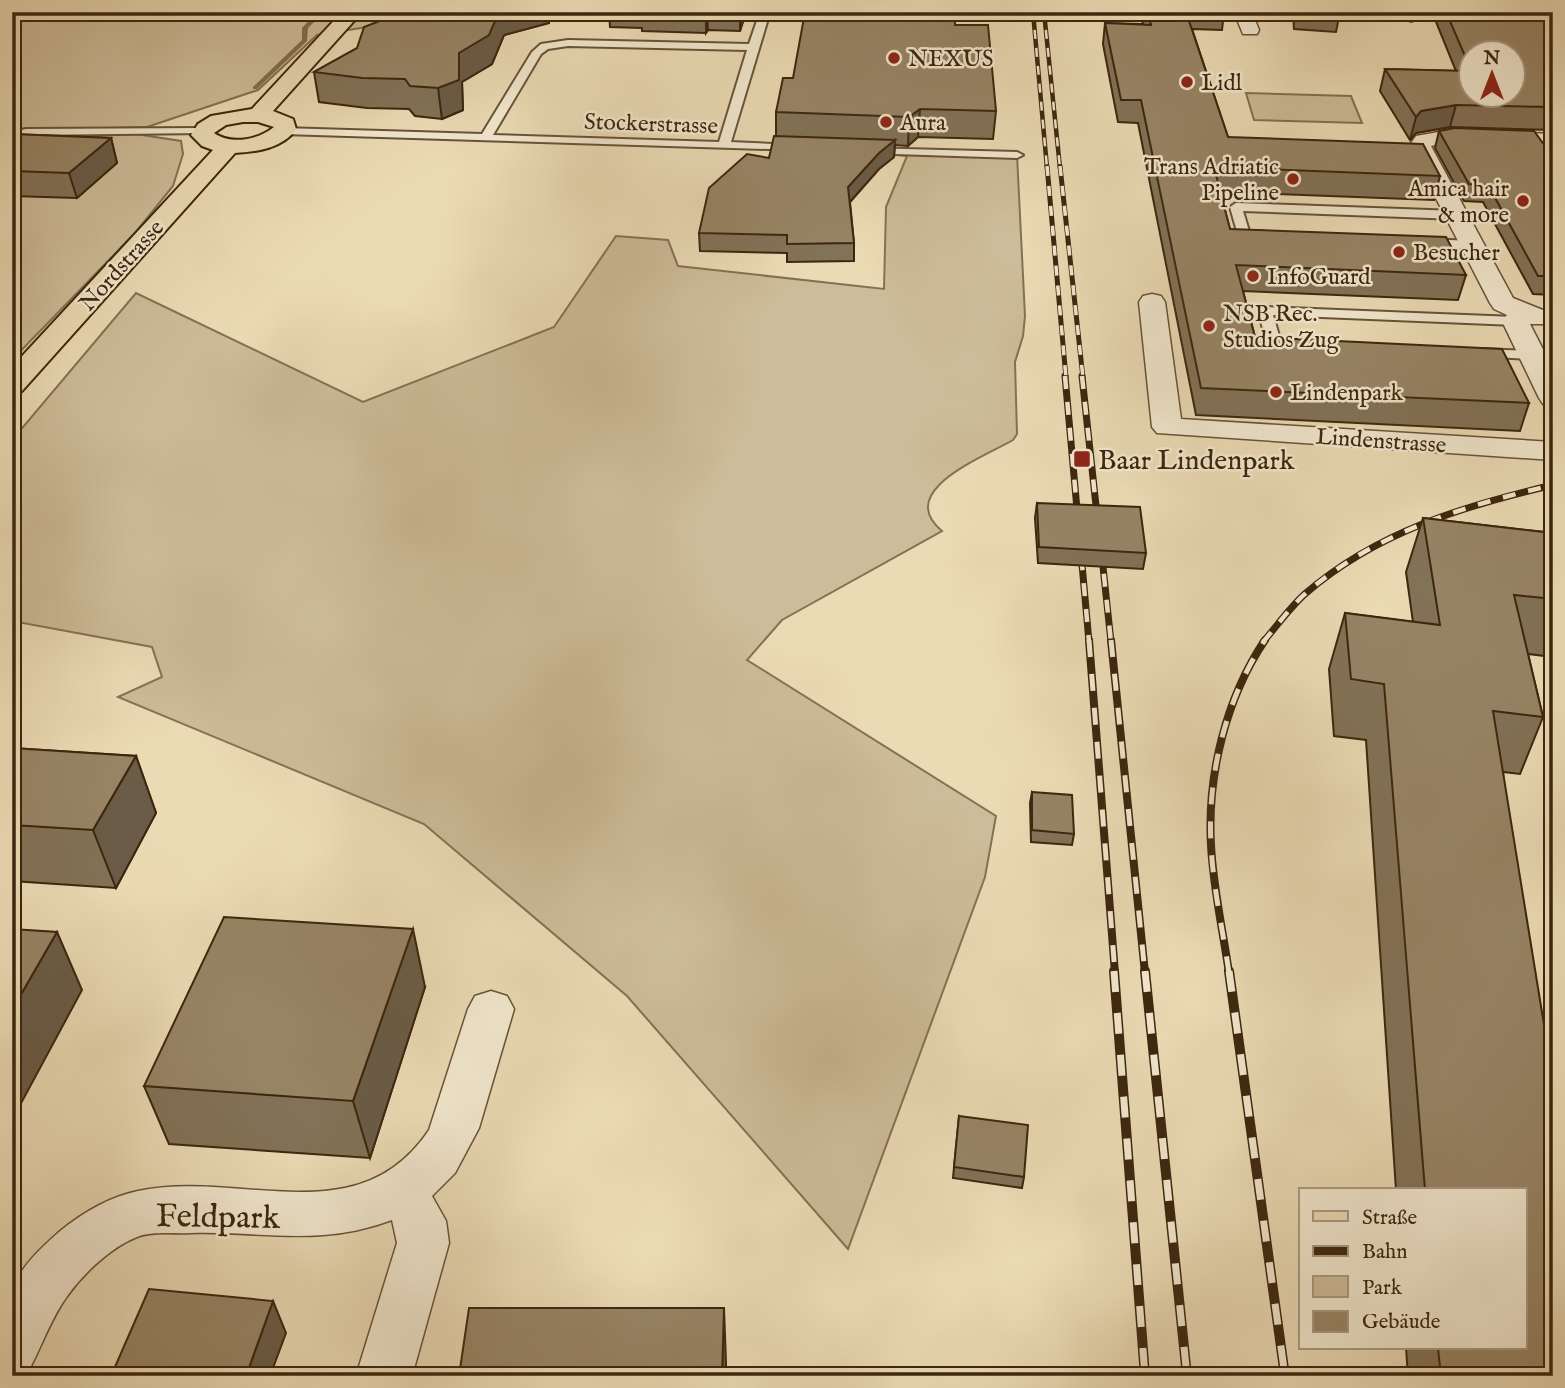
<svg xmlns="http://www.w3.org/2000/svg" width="1565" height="1388" font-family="'IM FELL English',serif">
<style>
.green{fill:#cdbc99;stroke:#847154;stroke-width:2}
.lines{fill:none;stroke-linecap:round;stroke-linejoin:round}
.stream{fill:#826d50;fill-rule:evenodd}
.service-casing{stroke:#685338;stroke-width:4}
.minor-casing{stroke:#685338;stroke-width:3}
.primary-casing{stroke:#3c260e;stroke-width:4}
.service{fill:#f2e8cf;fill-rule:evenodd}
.minor{fill:#f2e8cf;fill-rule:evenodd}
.primary{fill:#ebdbb5;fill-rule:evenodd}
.rail-far4-casing{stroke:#3c260e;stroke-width:4.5}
.rail-far3-casing{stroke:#3c260e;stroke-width:5}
.rail-far2-casing{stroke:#3c260e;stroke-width:7}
.rail-far1-casing{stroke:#3c260e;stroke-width:8}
.rail-casing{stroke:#3c260e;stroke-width:10}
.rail-far4{stroke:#f2e8cf;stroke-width:2.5;stroke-dasharray:9;stroke-linecap:butt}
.rail-far3{stroke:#f2e8cf;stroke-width:3.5;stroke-dasharray:10;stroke-linecap:butt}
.rail-far2{stroke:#f2e8cf;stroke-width:4.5;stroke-dasharray:13;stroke-linecap:butt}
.rail-far1{stroke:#f2e8cf;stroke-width:5;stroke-dasharray:17;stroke-linecap:butt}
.rail{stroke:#f2e8cf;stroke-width:7;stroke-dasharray:21;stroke-linecap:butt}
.wall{fill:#827257;stroke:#3c260e;stroke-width:2}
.shaded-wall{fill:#6a5c47;stroke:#3c260e;stroke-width:2}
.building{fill:#978465;stroke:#3c260e;stroke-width:2}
.poi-dot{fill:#8f2418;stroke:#f2e8cf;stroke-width:2.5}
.labels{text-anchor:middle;stroke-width:5;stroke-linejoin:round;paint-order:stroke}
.far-poi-label{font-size:23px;fill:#3c260e;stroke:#f2e8cf;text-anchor:start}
.far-street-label{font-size:23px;fill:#3c260e;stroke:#f2e8cf}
.poi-label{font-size:28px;fill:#3c260e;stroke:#f2e8cf;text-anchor:start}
.near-street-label{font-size:33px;fill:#3c260e;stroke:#f2e8cf}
</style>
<rect width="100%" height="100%" fill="#ebdbb5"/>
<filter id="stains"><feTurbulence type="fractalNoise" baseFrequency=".00286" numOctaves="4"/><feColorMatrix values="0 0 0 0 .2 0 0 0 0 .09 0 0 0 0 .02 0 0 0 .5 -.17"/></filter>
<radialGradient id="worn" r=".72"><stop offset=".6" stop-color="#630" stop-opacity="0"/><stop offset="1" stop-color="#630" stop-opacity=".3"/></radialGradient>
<g class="green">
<path d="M12 12H395L367 27 317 35 258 90 147 127 12 131Z"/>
<path d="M1246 93 1351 96 1362 123 1254 120Z"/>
<path d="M129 133 181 141 183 154 173 186 135 233 12 360V141L29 136Z"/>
<path d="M849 150 1017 155 1025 316 1023 336 1015 362 1017 434 1013 440C982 458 894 491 942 531L782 620 747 660 996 816 985 877 848 1249 627 996 424 824 118 697 162 677 152 647 12 621V440L136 293 363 402 554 327 616 236 668 240 678 266 884 289 886 207 907 156Z"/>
</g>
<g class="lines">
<g class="stream">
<path d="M317 12H324L308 28 307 41 257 89H253V87L302 40V28Z"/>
<path d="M1417 12H1424L1413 23H1409V21Z"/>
</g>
<defs>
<g id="service">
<path d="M760 12H770L731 142 796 145 800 146V150L283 134 277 131 283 128 482 134 532 52 541 44 568 40 749 44ZM568 46 747 50 719 142 493 135 541 54 548 49Z"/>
<path d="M203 128 209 131 207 133 27 135 12 139V132L26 129Z"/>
<path d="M868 148 1017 152 1023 155 1017 158 864 153V149Z"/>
<path d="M1236 203 1457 211 1463 215 1457 219 1243 211 1249 231H1262L1268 235C1262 241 1244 241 1238 235L1230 207Z"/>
<path d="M1425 239 1474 241 1480 245 1474 249 1420 246 1419 243Z"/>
<path d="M1265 307 1515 317 1522 321 1515 325 1273 315 1280 339 1294 340 1301 344C1294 351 1274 350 1267 343L1258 311Z"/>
<path d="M1478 349 1530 351 1537 355 1530 359 1473 356 1471 353 1473 350Z"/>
</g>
<g id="minor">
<path d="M1234 12H1252L1259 30 1257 34H1243Z"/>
<path d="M1450 130 1553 134V146L1450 142 1431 146 1513 298 1553 314 1551 324H1530L1553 369V407L1543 404 1539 398 1502 321 1507 315 1494 309 1490 303 1409 146 1416 136Z"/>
<path d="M1152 294 1161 296 1165 302 1181 419 1553 442V460L1157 433 1152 427 1139 302 1143 296Z"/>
<path d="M491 991 507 996 514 1009 479 1128 455 1173 432 1196 446 1221 449 1243 412 1376H356L397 1243 392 1220C320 1247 264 1231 191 1233 174 1234 152 1231 137 1237 111 1247 84 1273 68 1295 52 1316 43 1343 31 1366L12 1374C12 1354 8 1306 13 1289 20 1267 42 1247 59 1232 82 1213 109 1197 138 1191 240 1169 358 1236 429 1130L468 1009 475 996Z"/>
</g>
<path id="primary" d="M342 12H362L273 111 293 119 296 129C283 148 257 152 235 153L22 391 12 394V367L213 150 202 146 191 135 198 124 211 116 252 109ZM243 122H258L274 127C258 140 231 145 214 133L226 125Z"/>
</defs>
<use href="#service" class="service-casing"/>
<use href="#minor" class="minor-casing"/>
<use href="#primary" class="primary-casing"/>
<use href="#service" class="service"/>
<use href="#minor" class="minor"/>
<use href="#primary" class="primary"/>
<defs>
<g id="rail-far4">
<path d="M1033 12 1047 168"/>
<path d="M1044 12 1060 168"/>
</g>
<g id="rail-far3">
<path d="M1047 166 1066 378"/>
<path d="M1060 166 1083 378"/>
</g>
<g id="rail-far2">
<path d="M1065 376 1089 642"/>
<path d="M1082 376 1098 524"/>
<path d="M1101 548 1111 642"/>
<path d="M1263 642C1277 626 1290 607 1306 593 1377 532 1463 506 1553 485"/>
</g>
<g id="rail-far1">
<path d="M1089 640 1115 973"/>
<path d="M1111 640 1145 973"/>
<path d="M1229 973C1223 931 1213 887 1211 845 1207 775 1226 698 1265 640"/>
</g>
<g id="rail">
<path d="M1114 971 1145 1376"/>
<path d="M1145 971 1187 1376"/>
<path d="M1229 971 1285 1376"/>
</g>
</defs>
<use href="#rail-far4" class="rail-far4-casing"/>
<use href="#rail-far3" class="rail-far3-casing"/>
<use href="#rail-far2" class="rail-far2-casing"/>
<use href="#rail-far1" class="rail-far1-casing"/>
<use href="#rail" class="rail-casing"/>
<use href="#rail-far4" class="rail-far4"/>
<use href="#rail-far3" class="rail-far3"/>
<use href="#rail-far2" class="rail-far2"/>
<use href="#rail-far1" class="rail-far1"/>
<use href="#rail" class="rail"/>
</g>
<g class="wall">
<path d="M403 12H548L549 23 504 35 492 64 462 82 463 110 442 119 415 116 409 109 367 108 319 102 314 72 357 48Z"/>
<path d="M609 12H746L740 31 708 30 706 33 642 31V28L610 27Z"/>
<path d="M1140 12H1224L1222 30 1192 29 1228 137 1440 176 1434 200 1220 192 1230 229 1466 275 1458 300 1243 291 1255 337 1529 403 1520 431 1196 415 1138 123 1118 122 1103 44 1105 23 1143 24Z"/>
<path d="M1293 12H1340L1336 32 1294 29Z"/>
<path d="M1432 12H1553V130L1450 127 1416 133 1410 140 1380 91 1385 69 1456 71Z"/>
<path d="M955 25 996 111 993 139 918 137 908 146 895 145 894 157 879 169 850 202 854 243V261L787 262V253L700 251 699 233 769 158 776 136V112L793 78Z"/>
<path d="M1439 131 1553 157V295L1533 294 1483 202 1464 201 1435 148Z"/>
<path d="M12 134 111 138 117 163 77 198 12 196Z"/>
<path d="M1037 503 1146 553 1143 569 1038 563 1035 518Z"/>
<path d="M1423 518 1553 533V657L1528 654 1543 717 1520 774 1503 772 1553 1376H1408L1406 1348H1525V1190H1396L1366 740 1334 736 1329 669 1345 613 1413 622 1406 572Z"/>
<path d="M12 748 136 756 156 813 116 888 12 881Z"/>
<path d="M1032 792 1074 834 1072 845 1031 842 1030 803Z"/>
<path d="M425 987 370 1158 169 1144 144 1086Z"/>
<path d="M959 1116 1024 1177 1022 1188 953 1178Z"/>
</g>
<g class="shaded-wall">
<path d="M499 12H548L549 23 504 35 492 64 462 82 463 110 442 119 438 88 459 53Z"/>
<path d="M706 12H707L708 30 706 33Z"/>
<path d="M740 12H746L740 31Z"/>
<path d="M1456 105 1450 127 1416 133 1410 140 1416 117 1421 111Z"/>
<path d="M920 109 918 137 908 146 909 117Z"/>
<path d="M111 138 117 163 77 198 69 173Z"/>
<path d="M895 140 894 157 879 169 848 204V187L879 153Z"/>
<path d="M136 756 156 813 116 888 93 830Z"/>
<path d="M413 929 425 987 370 1158 353 1101Z"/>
<path d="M57 932 82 990 12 1120V1010Z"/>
<path d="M273 1301 286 1333 270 1376H246Z"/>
<path d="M724 1308 726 1363V1376H722Z"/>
</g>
<g class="building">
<path d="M403 12H499L489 35 459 53V80L438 88 410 86 405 79 362 78 314 72 357 48 364 27Z"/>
<path d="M805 12H955V25H988L996 111 920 109 909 117 776 112 783 78H793Z"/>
<path d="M1148 12H1186L1228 137 1423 144 1440 176 1214 167 1230 229 1446 237 1466 275 1236 265 1255 337 1502 349 1529 403 1201 388 1141 100H1121L1105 23 1151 25Z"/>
<path d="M1446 12H1553V107L1456 105 1421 111 1416 117 1385 69 1471 71V94H1513V52H1471V70Z"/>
<path d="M1455 128 1534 131 1553 157V276H1538L1488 185 1469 184 1439 131Z"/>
<path d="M12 134 111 138 69 173 12 171Z"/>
<path d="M774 136 895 140 879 153 848 187 854 243 787 244V235L699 233 709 188 747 154 769 158Z"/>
<path d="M1037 503 1140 507 1146 553 1039 547Z"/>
<path d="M1423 518 1553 533V599L1514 595 1543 717 1493 711 1553 1080V1376H1441L1438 1348H1525V1190H1425L1384 684 1351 679 1345 613 1440 625Z"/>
<path d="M12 748 136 756 93 830 12 825Z"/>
<path d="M1032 792 1072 795 1074 834 1032 830Z"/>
<path d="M224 917 413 929 353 1101 144 1086Z"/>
<path d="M12 929 57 932 12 1010Z"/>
<path d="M959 1116 1028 1125 1024 1177 954 1167Z"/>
<path d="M149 1289 273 1301 246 1376H111Z"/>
<path d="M469 1308H724L722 1376H459Z"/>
</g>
<g class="poi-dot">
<circle cx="894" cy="58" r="7"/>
<circle cx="1187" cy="82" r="7"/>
<circle cx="886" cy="122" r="7"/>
<circle cx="1293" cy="179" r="7"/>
<circle cx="1523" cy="201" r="7"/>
<circle cx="1399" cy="252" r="7"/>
<circle cx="1253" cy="276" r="7"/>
<circle cx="1209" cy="326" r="7"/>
<circle cx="1276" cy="392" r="7"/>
<rect x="1073" y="450" width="18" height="18" rx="3.5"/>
</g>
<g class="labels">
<g class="far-poi-label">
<text x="908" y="66">NEXUS</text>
<text x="1201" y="90">Lidl</text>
<text x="900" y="130">Aura</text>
<text x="1279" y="174" text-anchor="end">Trans Adriatic<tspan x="1279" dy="26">Pipeline</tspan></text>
<text x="1509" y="196" text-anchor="end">Amica hair<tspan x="1509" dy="26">&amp; more</tspan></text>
<text x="1413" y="260">Besucher</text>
<text x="1267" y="284">InfoGuard</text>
<text x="1223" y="321">NSB Rec.<tspan x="1223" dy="26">Studios Zug</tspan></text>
<text x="1290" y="400">Lindenpark</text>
</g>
<g class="far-street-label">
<text transform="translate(651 123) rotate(2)" y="8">Stockerstrasse</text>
<text transform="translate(121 265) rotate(-48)" y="8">Nordstrasse</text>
<text transform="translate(1381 440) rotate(4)" y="8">Lindenstrasse</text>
</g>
<g class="poi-label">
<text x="1098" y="469">Baar Lindenpark</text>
</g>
<g class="near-street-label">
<text transform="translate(218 1215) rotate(1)" y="12">Feldpark</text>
</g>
</g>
<rect width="1565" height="1388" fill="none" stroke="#ebdbb5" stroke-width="42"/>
<rect x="14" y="14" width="1537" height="1360" fill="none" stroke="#3c260e" stroke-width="3.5"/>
<rect x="21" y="21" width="1523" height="1346" fill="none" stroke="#3c260e" stroke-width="2"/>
<rect x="1299" y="1188" width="228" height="161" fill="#f2e8cf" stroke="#a99a82" stroke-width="2"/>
<rect x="1313" y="1211" width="35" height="10" fill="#ebdbb5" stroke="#a99a82" stroke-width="2"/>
<text x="1362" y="1224" font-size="21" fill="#3c260e">Straße</text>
<rect x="1313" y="1246" width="35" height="10" fill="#3c260e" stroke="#a99a82" stroke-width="2"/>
<text x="1362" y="1258" font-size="21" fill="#3c260e">Bahn</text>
<rect x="1313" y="1276" width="35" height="21" fill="#cdbc99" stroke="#a99a82" stroke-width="2"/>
<text x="1362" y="1294" font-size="21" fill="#3c260e">Park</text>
<rect x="1313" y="1311" width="35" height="21" fill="#978465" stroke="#a99a82" stroke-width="2"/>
<text x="1362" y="1328" font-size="21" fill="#3c260e">Gebäude</text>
<g transform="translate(1492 74)"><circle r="33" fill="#f2e8cf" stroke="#a99a82" stroke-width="2"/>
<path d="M0-5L12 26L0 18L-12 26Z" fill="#8f2418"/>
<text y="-10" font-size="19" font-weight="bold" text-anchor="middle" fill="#3c260e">N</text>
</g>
<rect width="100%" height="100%" filter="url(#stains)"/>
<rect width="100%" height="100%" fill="url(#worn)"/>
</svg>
